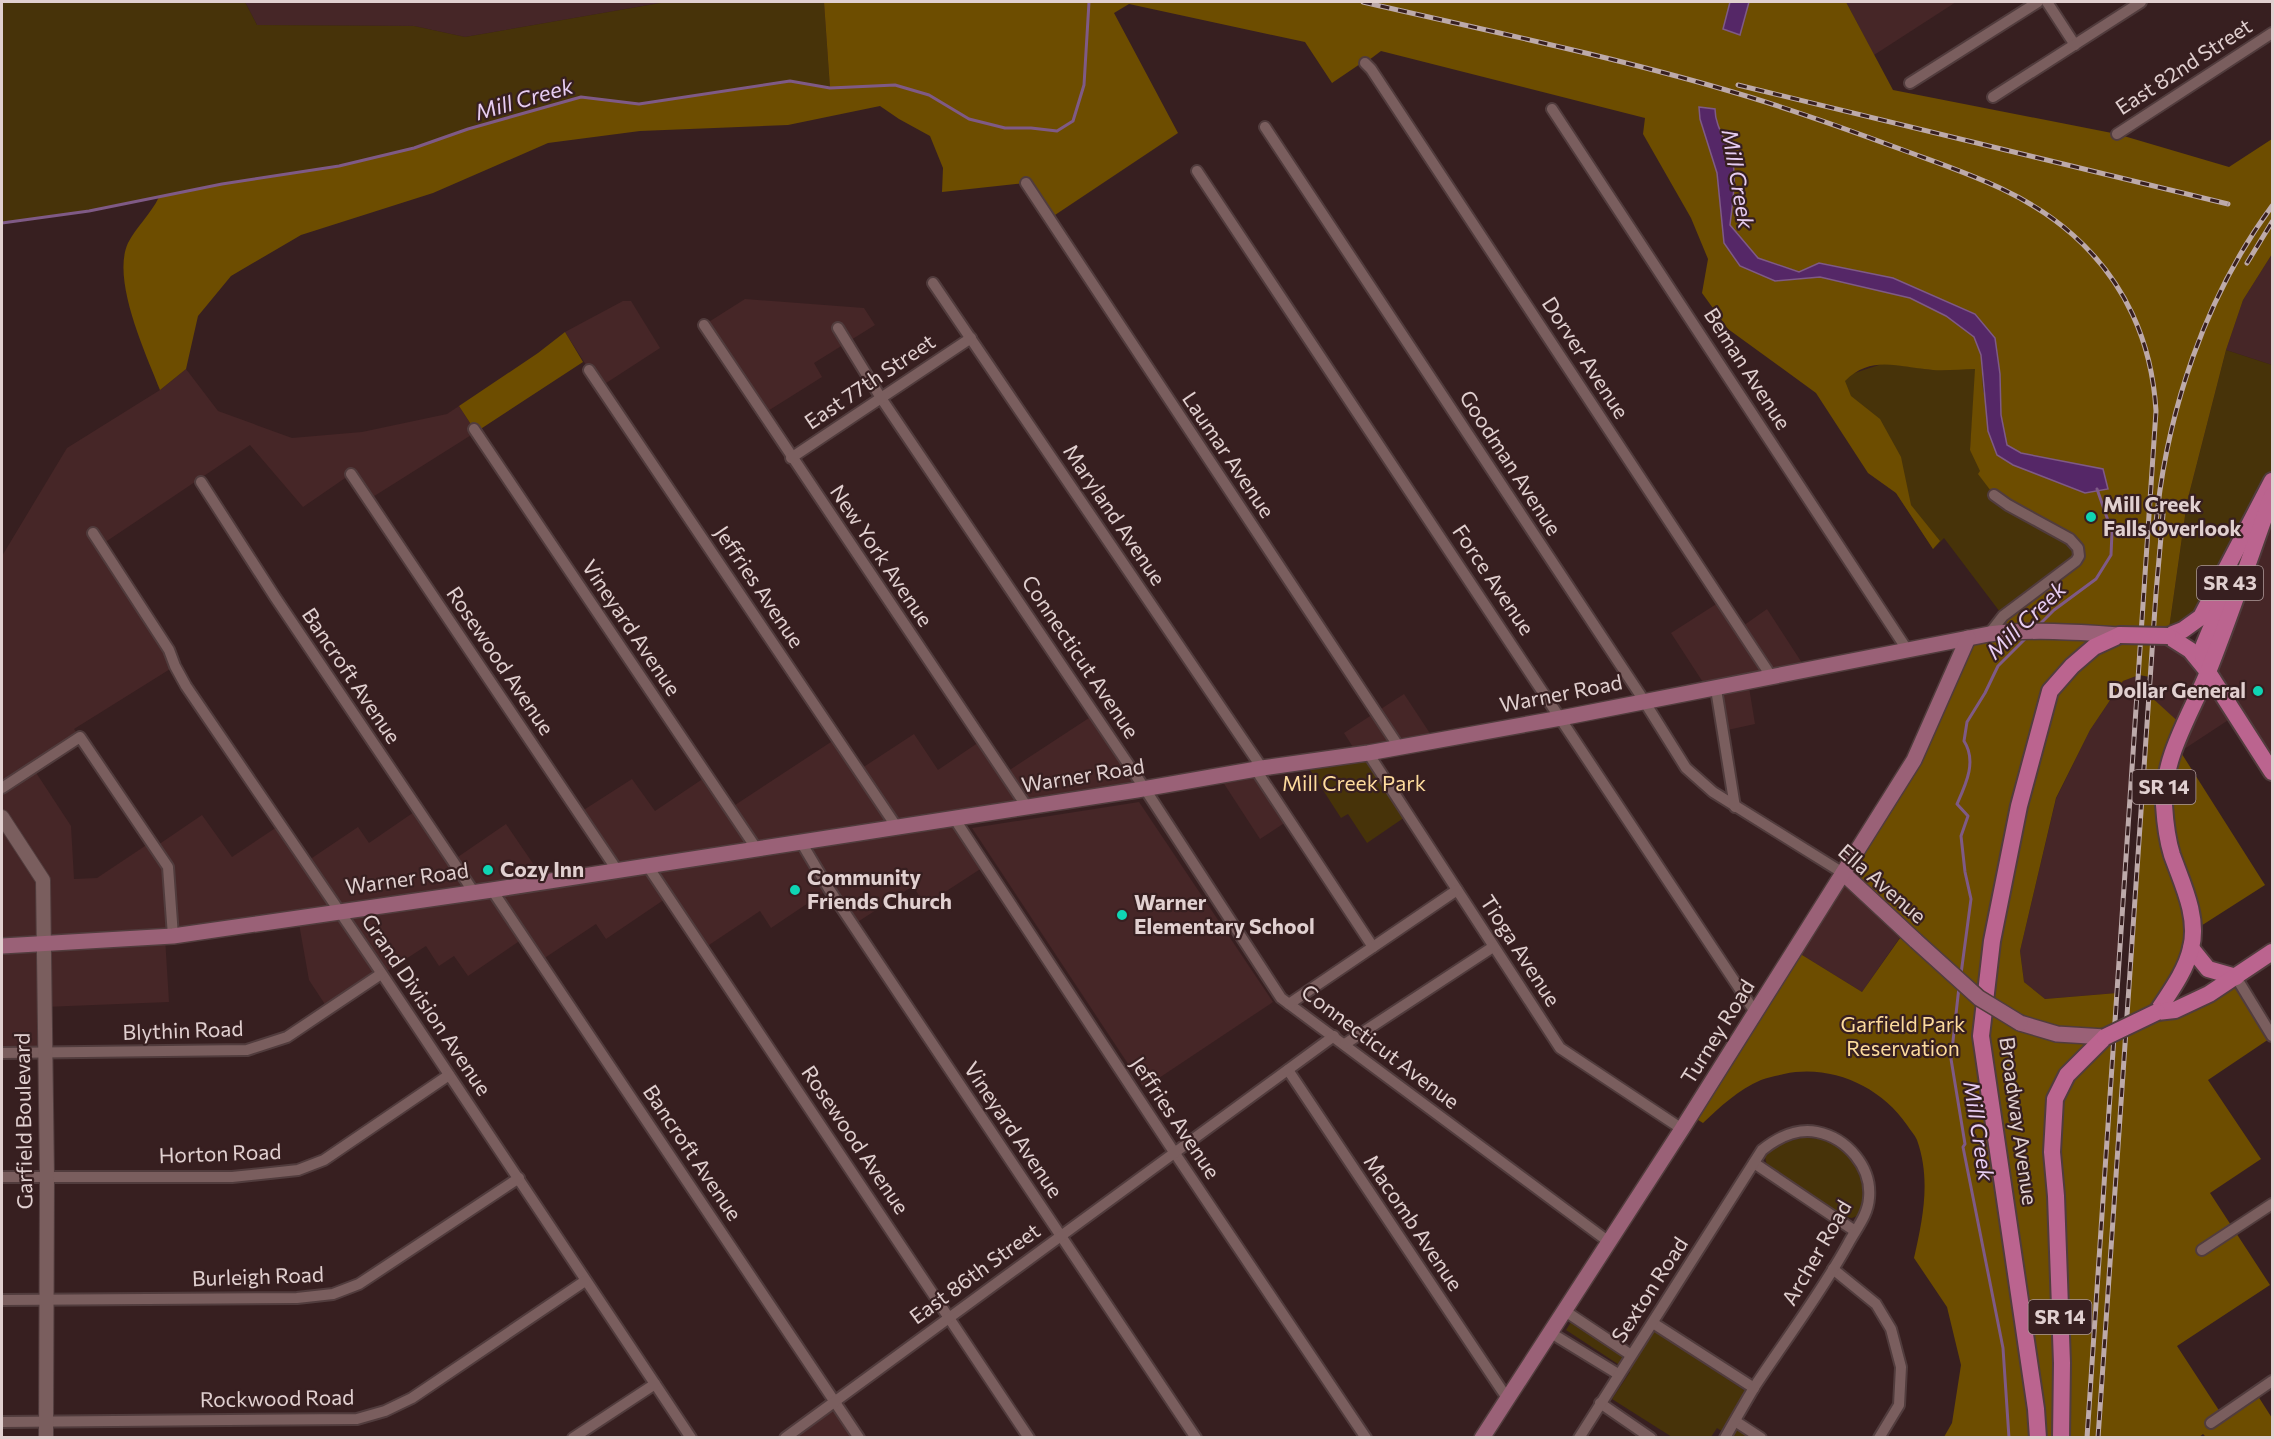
<svg xmlns="http://www.w3.org/2000/svg" width="2274" height="1439" font-family="Commissioner,sans-serif">
<style>
.built{fill:#462627}
.green{fill:#473309}
.forest{fill:#6d4d00;fill-rule:evenodd}
.water{fill:#552767;stroke:#7f5a86;stroke-width:1.5}
.lines{fill:none;stroke-linecap:round;stroke-linejoin:round}
.stream{stroke:#7f5a86;stroke-width:3}
.minor-casing{stroke:#513c3d;stroke-width:14}
.tertiary-casing{stroke:#513c3d;stroke-width:16}
.secondary-casing{stroke:#513c3d;stroke-width:18}
.primary-casing{stroke:#513c3d;stroke-width:20}
.minor{stroke:#7a5e5e;stroke-width:10}
.tertiary{stroke:#7a5e5e;stroke-width:14}
.secondary{stroke:#9a6177;stroke-width:15}
.primary{stroke:#bb648f;stroke-width:16}
.rail-casing{stroke:#bdaaaa;stroke-width:5}
.rail{stroke:#371f20;stroke-width:3;stroke-dasharray:9;stroke-linecap:butt}
.secondary-bridge-casing{stroke:#513c3d;stroke-width:18;stroke-linecap:butt}
.primary-bridge-casing{stroke:#513c3d;stroke-width:20;stroke-linecap:butt}
.secondary-bridge{stroke:#9a6177;stroke-width:15}
.primary-bridge{stroke:#bb648f;stroke-width:16}
.poi-dot{fill:#0fd5b4;stroke:#371f20;stroke-width:2}
.labels{text-anchor:middle;stroke-width:4.5;stroke-linejoin:round;paint-order:stroke}
.shield{fill:#371f20;stroke:#ae9b9b;stroke-width:1.5}
.shield-label{font-size:20px;font-weight:bold;fill:#e1d0d0}
.street-label{font-size:21px;fill:#e1d0d0;stroke:#371f20}
.poi-label{font-size:21px;font-weight:bold;fill:#e1d0d0;stroke:#371f20;text-anchor:start}
.park-label{font-size:21px;fill:#fddb9d;stroke:#371f20}
.water-label{font-size:22px;font-style:italic;fill:#e7cdf2;stroke:#371f20}
</style>
<rect width="100%" height="100%" fill="#371f20"/>
<g class="built">
<path d="M245 2H666L465 37 414 26 257 25Z"/>
<path d="M1846 2H1956L1874 55Z"/>
<path d="M2272 254V365L2226 350 2243 300Z"/>
<path d="M745 299 864 308 875 325 814 363 822 377 763 414 704 325Z"/>
<path d="M623 301H631L660 348 600 387 565 332Z"/>
<path d="M186 369 218 411 292 438 362 432 447 414 459 406 476 432 368 500 351 474 303 507 250 445 101 545 175 666 74 729 80 737 33 768 71 826 74 879 97 878 151 842 155 847 202 815 232 857 280 825 306 862 358 827 369 843 417 810 452 861 506 824 545 881 616 870 579 813 632 779 655 811 707 776 729 809 837 738 859 770 914 734 938 770 982 740 1005 773 1095 714 1145 789 955 818 985 866 925 905 913 886 853 925 829 889 771 928 760 911 703 949 668 897 606 939 596 924 540 961 524 938 468 976 454 956 439 966 426 946 328 1009 309 980 298 918 165 937 169 1002 44 1007V1053H2V556L67 448 160 390Z"/>
<path d="M2272 496V772L2236 715 2172 757 2149 695 2153 636 2207 671Z"/>
<path d="M1721 601 1740 628 1767 609 1806 669 1748 681 1755 724 1723 731 1716 689 1708 690 1671 633Z"/>
<path d="M2139 675 2115 1033 2117 993 2045 999 2024 982 2020 951 2056 799 2090 730 2123 681Z"/>
<path d="M1404 694 1435 741 1358 755 1344 733Z"/>
<path d="M1256 770 1289 820 1260 839 1219 776Z"/>
<path d="M1139 802 1273 1002 1144 1088 972 828Z"/>
<path d="M1843 873 1905 930 1862 992 1794 950Z"/>
<path d="M835 1401 859 1438H785Z"/>
</g>
<g class="green">
<path d="M2 2H245L257 25 414 26 465 37 666 2H824L830 88 790 81 639 104 581 97 468 129 414 148 339 166 222 184 89 211 2 223Z"/>
<path d="M2226 350 2272 365V481L2211 599 2168 636 2187 502Z"/>
<path d="M1973 361 1976 372 1970 450 2070 539 2079 556 2003 616 1944 538 1933 549 1824 383 1885 363 1932 370Z"/>
<path d="M1368 753 1408 815 1367 843 1348 814 1341 818 1305 762Z"/>
<path d="M1802 1138C1810 1138 1818 1138 1826 1141 1854 1151 1873 1188 1857 1216L1852 1218 1845 1217 1767 1166 1765 1157C1775 1145 1787 1141 1802 1138Z"/>
<path d="M1571 1322 1634 1362 1654 1331 1747 1392 1729 1419 1758 1437H1731L1717 1428 1711 1437H1672L1612 1399 1630 1372 1566 1330Z"/>
</g>
<g class="forest">
<path d="M824 2H1730L1723 29 1740 34 1749 2H1846L1893 90 2117 134 2229 167 2272 139V254L2243 300 2226 350 2187 502 2168 636H2153L2150 677 2139 675 2123 681 2090 730 2056 798 2020 951 2024 982 2045 999 2117 993 2115 1032 2126 1028 2149 695 2184 727 2180 751 2265 885 2193 931 2157 1011 2236 977 2272 1037 2208 1080 2261 1159 2210 1193 2270 1285 2177 1346 2222 1415 2256 1393 2272 1418V1437H2206L2203 1434 2198 1438 1944 1437 1952 1423 1961 1365 1947 1307 1914 1258C1923 1219 1931 1179 1917 1140 1915 1135 1910 1130 1907 1125 1880 1086 1831 1064 1784 1074 1776 1076 1768 1077 1761 1080 1738 1090 1721 1106 1703 1123L1690 1115 1794 950 1862 992 1905 931 1843 873 1914 760 1968 638 1989 634 2076 562 2078 548 1994 495 1978 474 1980 471 1970 450 1975 369C1961 369 1947 371 1933 370 1900 368 1872 354 1845 381L1851 396 1880 419 1901 457 1911 505 1940 541 1933 549 1896 493 1868 473 1816 393 1728 329 1702 293 1708 259 1691 218 1643 134 1645 118 1381 51 1365 63 1360 64 1332 83 1305 42 1129 4 1114 13 1178 133 1049 219 1026 183 942 192 943 168 930 136 899 119 880 106 788 125 640 131 548 143 433 193 301 235 231 276 198 316 186 369 160 390C146 354 111 280 128 243 136 227 151 214 159 197L222 184 340 166 414 148 468 129 581 97 639 104 790 81 830 88ZM1714 109C1715 127 1727 141 1732 158 1737 177 1732 206 1730 225L1758 258 1799 272 1819 263 1893 278 1975 314 1995 338 2000 374 2001 415 2007 445 2021 453 2103 469 2085 493 2013 465 1997 455 1983 389 1981 355 1974 337 1946 316 1910 298 1820 277 1775 281 1724 243 1717 173 1700 119Z"/>
<path d="M565 332 583 362 476 432 459 406 538 353Z"/>
</g>
<g class="water">
<path d="M1730 2H1749L1740 35 1723 29Z"/>
<path d="M1699 107 1715 109C1715 127 1727 141 1732 158 1737 177 1732 206 1730 225L1758 258 1799 272 1819 263 1893 278 1975 314 1995 338 2000 374 2001 415 2007 445 2021 453 2103 469 2108 489 2085 493 2013 465 1997 455 1988 431 1981 355 1974 337 1946 316 1910 298 1820 277 1775 281 1740 266 1724 243 1717 173 1700 119Z"/>
</g>
<g class="lines">
<g class="stream">
<path d="M2 223 89 211 222 184 339 166 414 148 468 129 581 97 639 104 790 81 830 88 895 85 929 95 969 119 1005 128H1031L1057 131 1073 121 1084 85 1089 2"/>
<path d="M2037 627 2054 610 2096 579 2111 555 2112 532 2097 489"/>
<path d="M1961 974 1971 899 1965 872 1961 836 1968 816 1957 804C1966 784 1977 761 1964 741L1967 722 1985 693 1998 666 2026 638"/>
<path d="M1959 987 1951 1059 1965 1144 1963 1147 2003 1348 2009 1438"/>
</g>
<defs>
<g id="minor">
<path d="M2047 2 2075 45"/>
<path d="M1365 63 1371 69 1771 676"/>
<path d="M1910 83 2038 2"/>
<path d="M1993 97 2141 2"/>
<path d="M1552 109 1908 651"/>
<path d="M1265 127 1639 693 1686 768 1713 792 1843 873"/>
<path d="M2117 134 2272 33"/>
<path d="M1197 171 1755 1012"/>
<path d="M1026 183 1399 747"/>
<path d="M933 283 1262 768"/>
<path d="M704 325 1027 807"/>
<path d="M838 328 881 398 1145 789 1281 998 1609 1242"/>
<path d="M589 370 896 826"/>
<path d="M474 429 756 848"/>
<path d="M791 458 971 338"/>
<path d="M351 474 617 870"/>
<path d="M201 482 275 597 473 891"/>
<path d="M93 533 169 650 175 666 186 686 374 962 691 1438"/>
<path d="M1989 634 2003 616 2076 561 2079 556 2078 548 2070 539 2008 505 1994 495"/>
<path d="M1716 689 1735 807"/>
<path d="M1368 753 1560 1048 1682 1129"/>
<path d="M1256 770 1373 947"/>
<path d="M2 788 80 737 168 867 173 936"/>
<path d="M954 818 1174 1152 1366 1438"/>
<path d="M801 842 829 889 1196 1438"/>
<path d="M647 865 1029 1438"/>
<path d="M492 890 859 1438"/>
<path d="M2236 977 2272 1036"/>
<path d="M1289 1004 1457 890"/>
<path d="M1345 1044 1493 947"/>
<path d="M2 1053 247 1050 287 1037 381 974"/>
<path d="M1288 1070 1507 1398"/>
<path d="M1754 1163 1855 1231"/>
<path d="M2 1177H232L298 1170 324 1160 449 1075"/>
<path d="M2202 1250 2272 1204"/>
<path d="M1833 1269 1876 1304 1891 1329 1901 1367 1899 1405 1879 1438"/>
<path d="M2 1300 297 1298 333 1294 359 1284 519 1178"/>
<path d="M1565 1311 1631 1355"/>
<path d="M1653 1323 1754 1388"/>
<path d="M1551 1333 1618 1374"/>
<path d="M1600 1403 1651 1438"/>
<path d="M1735 1421 1761 1438"/>
<path d="M2 1422 357 1419 385 1411 412 1398 585 1281"/>
<path d="M2211 1423 2272 1381"/>
<path d="M573 1438 655 1384"/>
<path d="M785 1438 1334 1036"/>
<path d="M1579 1438 1762 1150C1777 1138 1797 1128 1817 1132 1847 1138 1872 1167 1869 1198 1868 1215 1856 1229 1848 1244 1821 1293 1786 1339 1755 1386 1745 1403 1735 1420 1725 1438"/>
</g>
<path id="tertiary" d="M2 817 43 880 47 1177 46 1438"/>
<g id="secondary">
<path d="M1843 873 1916 941"/>
<path d="M2 946 173 936 492 890 1137 790 1262 768 1368 753 1561 718 1989 634C2033 629 2076 632 2120 635"/>
<path d="M2020 1023 2057 1034 2105 1037"/>
<path d="M1482 1438 1682 1129 1914 760 1968 638"/>
</g>
<g id="primary">
<path d="M2168 636 2183 630 2201 617 2272 481"/>
<path d="M2168 636 2190 650 2208 672 2272 772"/>
<path d="M2208 672 2203 656V647L2225 594"/>
<path d="M2191 948 2208 969 2236 977"/>
<path d="M2157 1012C2170 992 2186 971 2191 948 2199 917 2182 883 2172 855 2167 839 2165 821 2164 805 2162 758 2191 714 2208 672 2231 614 2251 554 2272 496"/>
<path d="M2157 1012 2175 1010 2209 994 2272 952"/>
<path d="M2038 1438 2036 1409 1981 1036 1992 941 2019 806 2050 691 2072 666 2094 647 2120 635"/>
<path d="M2061 1438 2062 1363 2056 1196 2052 1152 2055 1099 2067 1075 2105 1037"/>
</g>
</defs>
<use href="#minor" class="minor-casing"/>
<use href="#tertiary" class="tertiary-casing"/>
<use href="#secondary" class="secondary-casing"/>
<use href="#primary" class="primary-casing"/>
<use href="#minor" class="minor"/>
<use href="#tertiary" class="tertiary"/>
<use href="#secondary" class="secondary"/>
<use href="#primary" class="primary"/>
<defs>
<g id="rail">
<path d="M1363 2C1484 30 1606 55 1726 90 1785 107 1844 128 1903 150 1962 172 2024 191 2073 235 2125 281 2152 342 2156 411L2087 1438"/>
<path d="M1738 85 2228 204"/>
<path d="M2247 263 2272 222"/>
<path d="M2156 523C2167 411 2205 297 2272 206"/>
<path d="M2098 1438 2156 593 2163 514"/>
</g>
</defs>
<use href="#rail" class="rail-casing"/>
<use href="#rail" class="rail"/>
<defs>
<path id="secondary-bridge" d="M1916 941 1979 998 2020 1023"/>
<g id="primary-bridge">
<path d="M2120 635 2168 636"/>
<path d="M2105 1037 2157 1012"/>
</g>
</defs>
<use href="#secondary-bridge" class="secondary-bridge-casing"/>
<use href="#primary-bridge" class="primary-bridge-casing"/>
<use href="#secondary-bridge" class="secondary-bridge"/>
<use href="#primary-bridge" class="primary-bridge"/>
</g>
<g class="poi-dot">
<circle cx="2091" cy="517" r="6"/>
<circle cx="2258" cy="691" r="6"/>
<circle cx="488" cy="870" r="6"/>
<circle cx="795" cy="890" r="6"/>
<circle cx="1122" cy="915" r="6"/>
</g>
<g class="labels">
<g class="shield">
<rect x="2197" y="566" width="66" height="34" rx="4.5"/>
<rect x="2132.5" y="770" width="63" height="34" rx="4.5"/>
<rect x="2028.5" y="1300" width="63" height="34" rx="4.5"/>
</g>
<g class="shield-label">
<text x="2230" y="590">SR 43</text>
<text x="2164" y="794">SR 14</text>
<text x="2060" y="1324">SR 14</text>
</g>
<g class="street-label">
<text transform="translate(2184 67) rotate(-33)" y="7">East 82nd Street</text>
<text transform="translate(1585 358) rotate(57)" y="7">Dorver Avenue</text>
<text transform="translate(1747 369) rotate(57)" y="7">Beman Avenue</text>
<text transform="translate(870 382) rotate(-34)" y="7">East 77th Street</text>
<text transform="translate(1228 455) rotate(56)" y="7">Laumar Avenue</text>
<text transform="translate(1510 463) rotate(57)" y="7">Goodman Avenue</text>
<text transform="translate(1114 515) rotate(56)" y="7">Maryland Avenue</text>
<text transform="translate(881 556) rotate(56)" y="7">New York Avenue</text>
<text transform="translate(1493 580) rotate(56)" y="7">Force Avenue</text>
<text transform="translate(759 587) rotate(56)" y="7">Jeffries Avenue</text>
<text transform="translate(631 628) rotate(56)" y="7">Vineyard Avenue</text>
<text transform="translate(1080 657) rotate(56)" y="7">Connecticut Avenue</text>
<text transform="translate(500 661) rotate(56)" y="7">Rosewood Avenue</text>
<text transform="translate(351 676) rotate(56)" y="7">Bancroft Avenue</text>
<text transform="translate(1561 694) rotate(-11)" y="7">Warner Road</text>
<text transform="translate(1083 776) rotate(-9)" y="7">Warner Road</text>
<text transform="translate(407 879) rotate(-8)" y="7">Warner Road</text>
<text transform="translate(1882 884) rotate(41)" y="7">Ella Avenue</text>
<text transform="translate(1520 951) rotate(57)" y="7">Tioga Avenue</text>
<text transform="translate(426 1005) rotate(56)" y="7">Grand Division Avenue</text>
<text transform="translate(183 1031) rotate(-2)" y="7">Blythin Road</text>
<text transform="translate(1718 1032) rotate(-58)" y="7">Turney Road</text>
<text transform="translate(1380 1047) rotate(37)" y="7">Connecticut Avenue</text>
<text transform="translate(1175 1118) rotate(56)" y="7">Jeffries Avenue</text>
<text transform="translate(24 1121) rotate(-91)" y="7">Garfield Boulevard</text>
<text transform="translate(2018 1121) rotate(82)" y="7">Broadway Avenue</text>
<text transform="translate(1013 1130) rotate(56)" y="7">Vineyard Avenue</text>
<text transform="translate(855 1140) rotate(56)" y="7">Rosewood Avenue</text>
<text transform="translate(692 1153) rotate(56)" y="7">Bancroft Avenue</text>
<text transform="translate(220 1154) rotate(-2)" y="7">Horton Road</text>
<text transform="translate(1413 1223) rotate(56)" y="7">Macomb Avenue</text>
<text transform="translate(1817 1253) rotate(-60)" y="7">Archer Road</text>
<text transform="translate(975 1274) rotate(-36)" y="7">East 86th Street</text>
<text transform="translate(258 1277) rotate(-2)" y="7">Burleigh Road</text>
<text transform="translate(1650 1290) rotate(-57)" y="7">Sexton Road</text>
<text transform="translate(277 1399) rotate(-1)" y="7">Rockwood Road</text>
</g>
<g class="poi-label">
<text x="2103" y="512">Mill Creek<tspan x="2103" dy="24">Falls Overlook</tspan></text>
<text x="2246" y="698" text-anchor="end">Dollar General</text>
<text x="500" y="877">Cozy Inn</text>
<text x="807" y="885">Community<tspan x="807" dy="24">Friends Church</tspan></text>
<text x="1134" y="910">Warner<tspan x="1134" dy="24">Elementary School</tspan></text>
</g>
<g class="park-label">
<text x="1354" y="791">Mill Creek Park</text>
<text x="1903" y="1032">Garfield Park<tspan x="1903" dy="24">Reservation</tspan></text>
</g>
<g class="water-label">
<text transform="translate(524 99) rotate(-16)" y="8">Mill Creek</text>
<text transform="translate(1738 179) rotate(80)" y="8">Mill Creek</text>
<text transform="translate(2026 620) rotate(-44)" y="8">Mill Creek</text>
<text transform="translate(1979 1131) rotate(81)" y="8">Mill Creek</text>
</g>
</g>
<rect width="2274" height="1439" fill="none" stroke="#e1d0d0" stroke-width="6"/>
</svg>
